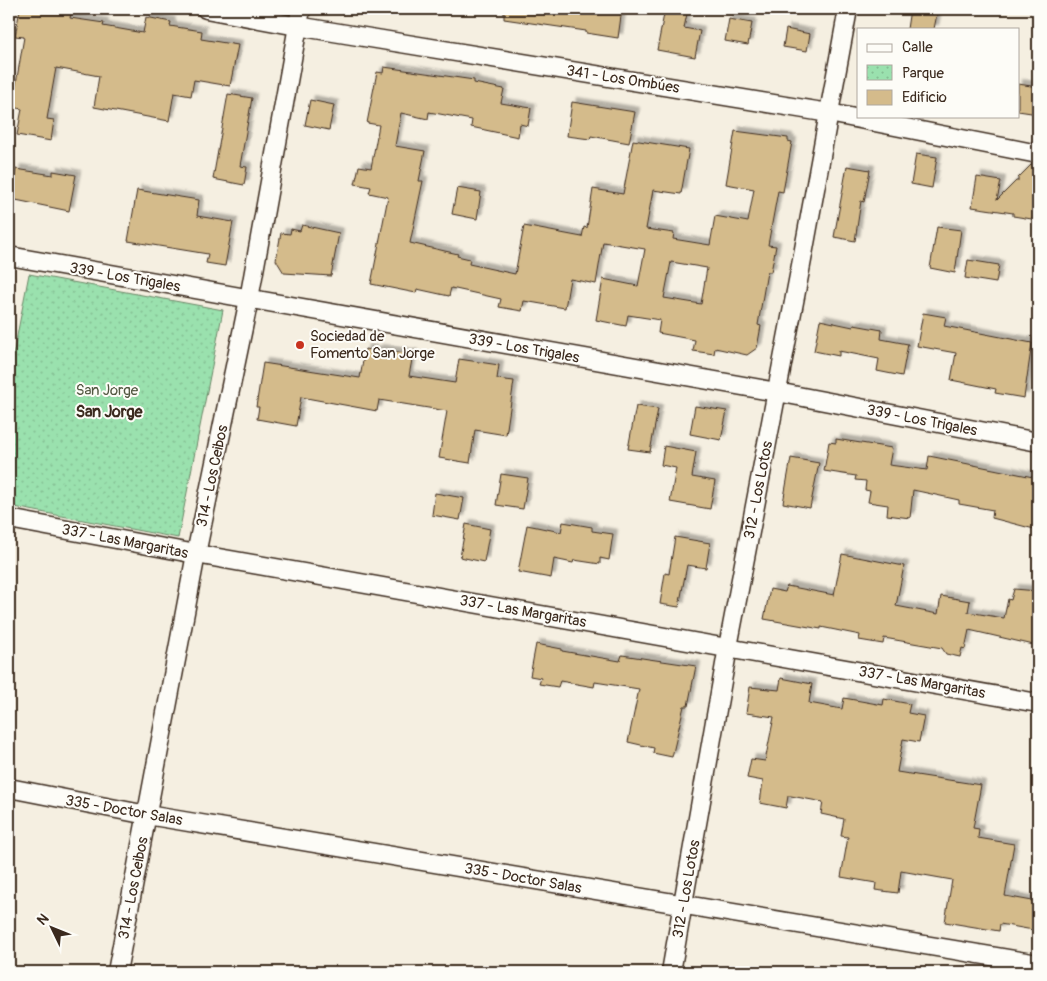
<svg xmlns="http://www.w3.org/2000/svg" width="1047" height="981" font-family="Pangolin,sans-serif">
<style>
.park{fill:url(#park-dots);stroke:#6a8666}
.building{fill:#d4bb8b;stroke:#3b2a1e;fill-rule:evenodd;filter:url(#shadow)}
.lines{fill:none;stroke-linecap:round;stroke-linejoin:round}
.street-casing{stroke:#3b2a1e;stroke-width:21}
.street{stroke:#fdfcf7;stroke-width:18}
.poi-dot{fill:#c8321e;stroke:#fdfcf7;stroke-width:2}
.labels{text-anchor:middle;stroke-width:4;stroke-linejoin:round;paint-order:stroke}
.street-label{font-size:15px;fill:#3b2a1e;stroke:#fdfcf7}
.poi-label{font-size:15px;fill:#3b2a1e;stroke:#fdfcf7;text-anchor:start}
.park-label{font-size:15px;fill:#535842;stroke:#fdfcf7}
.neighbourhood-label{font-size:16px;font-weight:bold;fill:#3b2a1e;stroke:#fdfcf7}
</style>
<defs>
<pattern id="park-dots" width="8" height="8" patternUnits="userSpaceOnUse" patternTransform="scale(1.25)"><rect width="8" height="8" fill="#9ae1ae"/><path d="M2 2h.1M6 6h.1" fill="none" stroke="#86c195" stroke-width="1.8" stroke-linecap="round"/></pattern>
<filter id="shadow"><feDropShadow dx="4.5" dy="-4.5" stdDeviation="1" flood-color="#0004"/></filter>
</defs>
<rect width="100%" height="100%" fill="#f5efe1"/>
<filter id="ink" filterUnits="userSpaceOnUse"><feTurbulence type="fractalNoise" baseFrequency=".02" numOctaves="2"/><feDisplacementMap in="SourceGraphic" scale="10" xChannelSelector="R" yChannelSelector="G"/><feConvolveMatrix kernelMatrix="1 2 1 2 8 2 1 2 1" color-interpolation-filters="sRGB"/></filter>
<g filter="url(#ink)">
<path class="park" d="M29 274 223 310 178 538 9 506V377Z"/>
<g class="building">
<path d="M20 9H72L70 18 104 23 103 26 143 33 146 17 171 22 170 26 202 31 201 39 238 45 230 86 194 80 191 96 174 93 169 121 94 107 99 76 56 68 47 119 54 120 51 141 17 135 22 109 12 107 24 37 15 36Z"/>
<path d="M504 9H622L618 38 586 33V31L504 19Z"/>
<path d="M665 9H688L684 28 700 31 695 57 657 50Z"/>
<path d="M910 9H938L934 29H907Z"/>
<path d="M729 19 752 23 748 45 725 41Z"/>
<path d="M786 29 810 34 807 51 783 47Z"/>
<path d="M384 67 474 80V83L504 89 501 103 531 108 528 126 520 124 518 137 471 127 472 120 429 112 428 119 401 113 395 146 425 151 419 181H423L410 243 458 254 457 256 470 259 469 264 515 274 524 226 582 237 584 227 587 228 593 189 623 194 633 140 689 149 681 194 653 190 646 229 674 233 673 239 710 245 715 216 748 222 754 189 726 184 735 131 788 138V141L792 142 783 192 778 191 768 245 776 246 771 272H767L758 325 761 326 757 348 747 355 715 348 714 354 693 351 695 340 658 333 660 320 628 315 626 326 596 320 603 279 638 286 645 249 603 242 596 284 570 279 565 308 524 301 522 311 499 307 501 299 451 288 449 296 417 289 416 293 371 284 388 197 369 193 371 187 355 184 359 166 371 168 379 125 367 123 377 72 383 73ZM671 262 707 268 701 304 664 298Z"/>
<path d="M1018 84 1038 87V114L1018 111Z"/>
<path d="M228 94 252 98 240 166 247 167 244 185 213 179Z"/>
<path d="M310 100 334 105 329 130 305 125Z"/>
<path d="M572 102 635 112 629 143 591 136 590 139 567 136Z"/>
<path d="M916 154 937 157 932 188 911 184Z"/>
<path d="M1032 164H1038V220L1013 216V213L972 207 977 177 1001 181 997 200 1016 181H1018V178Z"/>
<path d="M847 166 870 170 864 202 861 201 855 241 834 237Z"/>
<path d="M16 169 53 175V171L76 175 69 211 11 199Z"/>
<path d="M457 188 481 192 477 219 452 214Z"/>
<path d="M137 190 199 200 197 216 233 222 225 266 206 263 208 254 128 241Z"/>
<path d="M302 225 339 233 331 276 284 273 276 260 281 233 290 234 291 229 300 231Z"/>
<path d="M937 227 961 230 955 273 930 268Z"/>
<path d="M968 260 999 265 996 283 965 278Z"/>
<path d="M923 313 946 317 944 326 1032 343 1024 398 995 393 996 389 951 380 956 353 917 346Z"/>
<path d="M820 320 853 327 854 325 882 330 881 339 908 344 902 376 877 371 879 359 839 351V356L814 351Z"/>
<path d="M365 349 377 351 378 349 413 354 409 376 455 383 459 359 499 365 497 379 514 381 506 435 475 430 470 463 439 458 447 411 379 400 377 411 301 397 296 426 257 419 259 407H256L263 363 360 378Z"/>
<path d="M636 406 658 409 650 452 628 449Z"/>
<path d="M695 406 727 411 721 440 690 434Z"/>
<path d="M836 439 892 448 889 465 927 470 929 456 1038 478V530L992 518 993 510 959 504V500L913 490 910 518 887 515 888 505 868 502 870 491 865 490 866 481 855 480 856 476 824 471 829 442 836 443Z"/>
<path d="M664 446 696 452 692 477 715 481 710 509 670 502 676 468 661 465Z"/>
<path d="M791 458 819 463 810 508 783 503Z"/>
<path d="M501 474 528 478 523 509 496 505Z"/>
<path d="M435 493 464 498 460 520 432 515Z"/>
<path d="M563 522 592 527V531L613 534 609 560 600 558V564L574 560 573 563 554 559 551 578 518 572 527 525 561 532Z"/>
<path d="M466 524 490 529 484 562 460 557Z"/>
<path d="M675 537 710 543 706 568 687 565 679 607 660 604 665 573 669 574Z"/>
<path d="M842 554 904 566 896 606 938 614 941 596 970 601 968 612 1004 618 1008 599 1011 600 1014 589 1038 591V646L969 630 965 649 962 648 960 657 946 654 942 648 884 638 883 644 859 640 860 635 821 627V629L764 619 770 589 785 592 787 586 834 595Z"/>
<path d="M536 644 562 649V651L620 661 622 655 696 666 688 706H684L672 757 653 753 654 748 628 742 639 689 595 682 594 687 560 681 558 687 539 684 541 678 530 676Z"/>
<path d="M781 678 812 684 809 703 842 709 844 698 883 705 884 699 910 704 908 713 924 716 919 742 903 739 897 772 981 785 973 828 979 829 978 838 1014 844 1005 896 1038 902 1033 930 1000 924 999 931 945 922 952 880 901 871 898 893 875 890 876 883 841 877 848 837 841 836 844 819 821 814 823 802 791 796H788L786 808 760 803 763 781 747 778 751 759 765 761 774 717 746 713 750 687 779 690Z"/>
</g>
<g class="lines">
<defs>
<g id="street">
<path d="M206 9 297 26 829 113 1038 154"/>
<path d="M9 256 777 392 1038 442"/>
<path d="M9 519 196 554 1038 703"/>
<path d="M9 788 147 815 1038 964"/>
<path d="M117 972 196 554 249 299 301 9"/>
<path d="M671 972 728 647 802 260 848 9"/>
</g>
</defs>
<use href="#street" class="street-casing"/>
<use href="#street" class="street"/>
</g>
</g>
<circle class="poi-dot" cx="300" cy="345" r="5"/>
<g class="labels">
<g class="street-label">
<text transform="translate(623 79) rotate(9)" y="5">341 - Los Ombúes</text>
<text transform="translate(125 277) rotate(10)" y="5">339 - Los Trigales</text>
<text transform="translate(524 348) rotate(10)" y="5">339 - Los Trigales</text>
<text transform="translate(922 420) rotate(11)" y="5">339 - Los Trigales</text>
<text transform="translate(212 476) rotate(-78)" y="5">314 - Los Ceibos</text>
<text transform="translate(758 490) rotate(-79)" y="5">312 - Los Lotos</text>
<text transform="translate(125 541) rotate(11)" y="5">337 - Las Margaritas</text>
<text transform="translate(523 611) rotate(10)" y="5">337 - Las Margaritas</text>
<text transform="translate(922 682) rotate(10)" y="5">337 - Las Margaritas</text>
<text transform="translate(124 810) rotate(10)" y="5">335 - Doctor Salas</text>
<text transform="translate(523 878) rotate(10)" y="5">335 - Doctor Salas</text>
<text transform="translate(133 888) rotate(-79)" y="5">314 - Los Ceibos</text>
<text transform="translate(686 889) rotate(-80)" y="5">312 - Los Lotos</text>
</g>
<g class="poi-label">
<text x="310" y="341">Sociedad de<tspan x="310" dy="17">Fomento San Jorge</tspan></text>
</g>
<g class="park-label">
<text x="107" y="395">San Jorge</text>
</g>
<g class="neighbourhood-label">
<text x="109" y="417">San Jorge</text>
</g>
</g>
<rect width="1047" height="981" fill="none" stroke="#fdfcf7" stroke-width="30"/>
<rect x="15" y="15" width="1017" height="951" fill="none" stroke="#3b2a1e" stroke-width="2" filter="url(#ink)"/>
<rect x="857" y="28" width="162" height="90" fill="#fdfcf7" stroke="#afa8a0"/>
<rect x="867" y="44" width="25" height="8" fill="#fdfcf7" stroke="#afa8a0"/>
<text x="902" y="52" font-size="15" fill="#3b2a1e">Calle</text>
<rect x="867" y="65" width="25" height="15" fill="url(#park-dots)" stroke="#afa8a0"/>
<text x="902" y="78" font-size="15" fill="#3b2a1e">Parque</text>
<rect x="867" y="90" width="25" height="15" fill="#d4bb8b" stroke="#afa8a0"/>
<text x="902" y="102" font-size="15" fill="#3b2a1e">Edificio</text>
<g transform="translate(52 928) rotate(313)" stroke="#fdfcf7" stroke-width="4" paint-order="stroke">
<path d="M0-4L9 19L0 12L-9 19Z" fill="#3b2a1e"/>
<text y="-8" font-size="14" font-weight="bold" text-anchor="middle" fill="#3b2a1e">N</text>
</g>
</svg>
